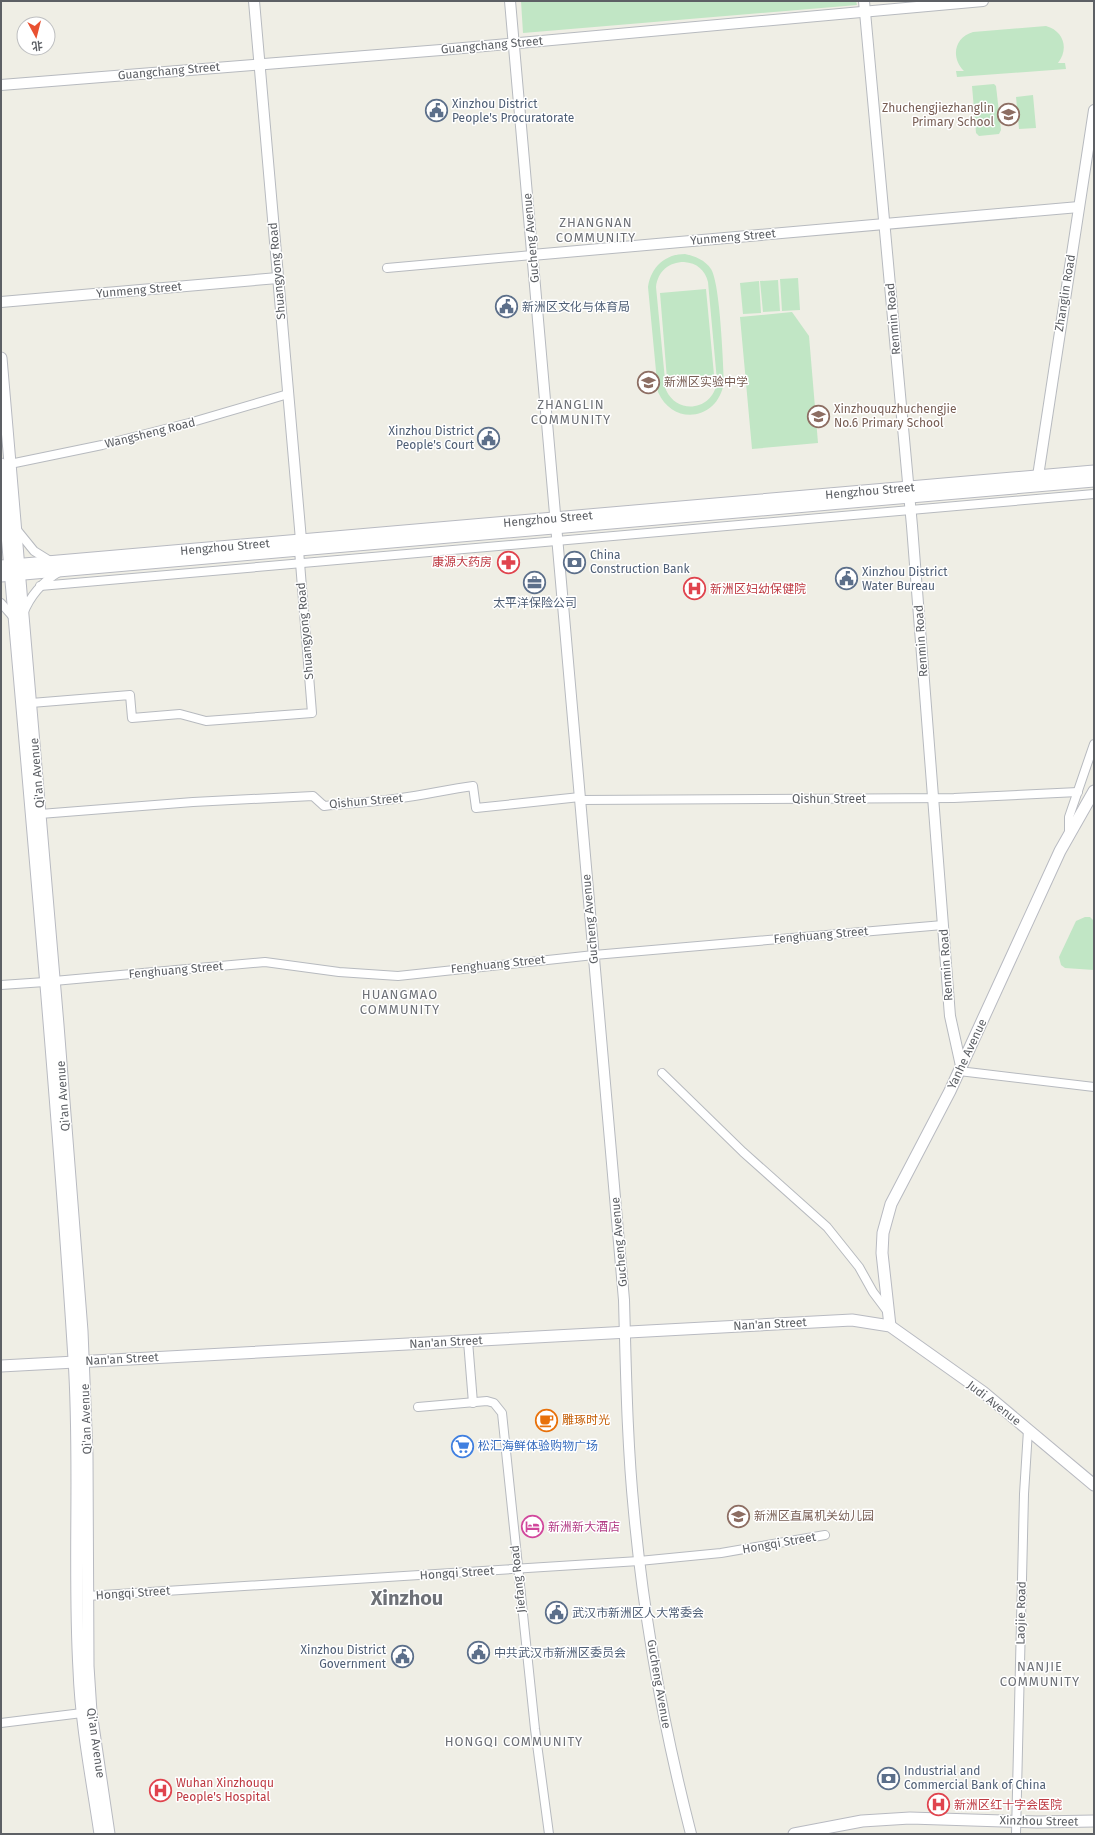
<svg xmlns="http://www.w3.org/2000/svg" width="1095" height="1835" font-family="'Fira Sans','Noto Sans SC',sans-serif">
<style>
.green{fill:#c1e6c5;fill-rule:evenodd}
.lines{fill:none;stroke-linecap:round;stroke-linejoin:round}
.minor-casing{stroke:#b7babf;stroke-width:10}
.tertiary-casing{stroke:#b7babf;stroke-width:12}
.secondary-casing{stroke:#b8bac1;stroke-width:13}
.minor{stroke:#fff;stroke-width:8}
.tertiary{stroke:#fff;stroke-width:10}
.secondary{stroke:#fff;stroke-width:11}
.labels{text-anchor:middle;stroke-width:3;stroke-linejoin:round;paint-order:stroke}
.street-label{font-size:12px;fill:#5d6065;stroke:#fff}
.service-label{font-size:12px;fill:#4e5e75;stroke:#fff;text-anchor:start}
.education-label{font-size:12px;fill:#785e54;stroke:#fff;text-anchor:start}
.health-label{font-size:12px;fill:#be3a42;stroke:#fff;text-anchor:start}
.food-label{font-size:12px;fill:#c56008;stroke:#fff;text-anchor:start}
.shop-label{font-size:12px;fill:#366cbe;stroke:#fff;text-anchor:start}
.hotel-label{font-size:12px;fill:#b23c85;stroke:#fff;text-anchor:start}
.neighbourhood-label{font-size:13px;letter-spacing:1px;fill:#6e7177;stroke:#fff}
.town-label{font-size:20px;font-weight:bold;fill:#6e7177;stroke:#fff}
</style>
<rect width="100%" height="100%" fill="#efeee5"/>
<g class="green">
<path d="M521 1H856L857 5 523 33Z"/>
<path d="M1046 26C1064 31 1069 49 1058 63H1065L1066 69 957 77 956 71H964C950 57 955 37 973 32Z"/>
<path d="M994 84 996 86 1001 130 999 134 979 136 976 133 972 86Z"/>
<path d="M1033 95 1036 128 1019 129 1016 97Z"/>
<path d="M685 254C695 256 705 260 711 269 720 283 723 359 724 381 720 419 674 428 658 392L648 287C651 267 665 254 685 254ZM684 262C697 263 705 270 708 282L717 381C714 410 678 416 666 390L656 287C658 271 669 262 684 262Z"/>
<path d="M798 278 800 310 782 311 780 279Z"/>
<path d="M778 280 780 311 763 312 760 281Z"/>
<path d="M759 281 761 313 743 314 740 283Z"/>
<path d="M706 289 714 375 667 379 660 293Z"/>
<path d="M792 312 809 336 818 443 752 449 740 317Z"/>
<path d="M1085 917H1090L1094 921V970L1065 968 1061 965 1059 957 1076 921Z"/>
</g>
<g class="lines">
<defs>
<g id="minor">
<path d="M387 268 532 255"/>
<path d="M10 464 102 445 189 423 288 394"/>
<path d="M17 530 34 551 50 561"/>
<path d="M40 586 1094 494"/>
<path d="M1 603 14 618"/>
<path d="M23 614C30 596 42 582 59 572"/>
<path d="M31 703 130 695 132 718 180 714 206 721 312 713 299 550"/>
<path d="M580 800 954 798 1078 792"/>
<path d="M40 814 193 802 313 796 324 806C349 803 375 802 401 798 425 795 449 789 473 786L476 808 580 797"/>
<path d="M1069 835V817L1094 744"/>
<path d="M54 981 265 962 339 972 398 976 594 955 943 925"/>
<path d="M1 985 45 982"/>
<path d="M959 1071 1094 1087"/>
<path d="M662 1073 743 1152 827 1227 859 1267 873 1292 888 1312"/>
<path d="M468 1341 473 1403"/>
<path d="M418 1407 487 1401 494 1403 502 1413 535 1729 549 1834"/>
<path d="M87 1596 639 1561 721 1553 825 1535"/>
<path d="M1 1723 82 1713"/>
<path d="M1016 1834 1024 1494 1028 1430"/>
</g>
<g id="tertiary">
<path d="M254 1 301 540"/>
<path d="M510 1 624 1300C626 1371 627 1442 634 1512 644 1620 664 1729 691 1834"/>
<path d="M864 1 912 526 950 1016 961 1066"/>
<path d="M1 85 441 50 983 1"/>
<path d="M532 255 1079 207"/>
<path d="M1 302 278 278"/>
<path d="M1038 476 1094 110"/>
</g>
<g id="secondary">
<path d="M1 358 58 1025 82 1331 87 1455 88 1666 91 1712 109 1834"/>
<path d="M1 464C26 762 55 1060 74 1359 81 1462 73 1566 79 1670 81 1725 92 1779 100 1834"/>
<path d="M1 566 1094 471"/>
<path d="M1 576 1094 481"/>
<path d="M890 1326 882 1253 883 1233 891 1204 950 1091 1060 851 1094 791"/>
<path d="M1 1366 852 1320 890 1326 983 1392 1094 1485"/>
<path d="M794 1834 862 1821 910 1818 1037 1822 1094 1821"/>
</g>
</defs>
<use href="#minor" class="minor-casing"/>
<use href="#tertiary" class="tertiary-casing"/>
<use href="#secondary" class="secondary-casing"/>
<use href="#minor" class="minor"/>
<use href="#tertiary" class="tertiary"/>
<use href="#secondary" class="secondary"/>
</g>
<defs>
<symbol id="civic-ring" viewBox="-11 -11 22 22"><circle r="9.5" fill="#fff" stroke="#5c6f8a" stroke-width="1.5"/><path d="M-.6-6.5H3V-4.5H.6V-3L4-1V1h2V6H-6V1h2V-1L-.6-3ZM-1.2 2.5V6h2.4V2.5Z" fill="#5c6f8a"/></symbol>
<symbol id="school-ring" viewBox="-11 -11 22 22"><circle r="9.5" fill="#fff" stroke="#8d6e63" stroke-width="1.5"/><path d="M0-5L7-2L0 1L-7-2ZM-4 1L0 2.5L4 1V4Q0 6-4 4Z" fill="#8d6e63"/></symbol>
<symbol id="pharmacy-ring" viewBox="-11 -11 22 22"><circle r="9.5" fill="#fff" stroke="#e0444e" stroke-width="1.5"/><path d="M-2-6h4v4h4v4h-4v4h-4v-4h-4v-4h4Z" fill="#e0444e"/></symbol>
<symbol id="bank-ring" viewBox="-11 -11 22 22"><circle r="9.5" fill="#fff" stroke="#5c6f8a" stroke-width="1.5"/><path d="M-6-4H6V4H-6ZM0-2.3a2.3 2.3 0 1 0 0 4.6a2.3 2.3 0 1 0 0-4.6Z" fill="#5c6f8a"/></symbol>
<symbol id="office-ring" viewBox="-11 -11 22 22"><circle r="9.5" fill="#fff" stroke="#5c6f8a" stroke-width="1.5"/><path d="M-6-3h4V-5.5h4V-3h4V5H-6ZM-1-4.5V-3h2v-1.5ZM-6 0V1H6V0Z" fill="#5c6f8a"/></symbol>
<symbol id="hospital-ring" viewBox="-11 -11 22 22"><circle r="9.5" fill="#fff" stroke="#e0444e" stroke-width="1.5"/><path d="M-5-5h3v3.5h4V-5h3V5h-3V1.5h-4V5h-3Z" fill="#e0444e"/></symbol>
<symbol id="cafe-ring" viewBox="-11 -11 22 22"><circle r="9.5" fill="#fff" stroke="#e8710a" stroke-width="1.5"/><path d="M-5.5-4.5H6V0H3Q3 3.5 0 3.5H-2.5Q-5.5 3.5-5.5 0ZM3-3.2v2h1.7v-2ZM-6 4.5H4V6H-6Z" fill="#e8710a"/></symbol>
<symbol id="supermarket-ring" viewBox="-11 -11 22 22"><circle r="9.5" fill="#fff" stroke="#3f7fe0" stroke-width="1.5"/><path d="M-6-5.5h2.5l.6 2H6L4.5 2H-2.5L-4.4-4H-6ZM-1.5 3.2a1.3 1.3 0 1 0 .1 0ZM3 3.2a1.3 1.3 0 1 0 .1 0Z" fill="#3f7fe0"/></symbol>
<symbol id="hotel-ring" viewBox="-11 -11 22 22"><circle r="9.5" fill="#fff" stroke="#d1479c" stroke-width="1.5"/><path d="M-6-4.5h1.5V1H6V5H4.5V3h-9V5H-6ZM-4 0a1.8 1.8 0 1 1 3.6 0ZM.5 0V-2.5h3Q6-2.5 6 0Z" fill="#d1479c"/></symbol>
</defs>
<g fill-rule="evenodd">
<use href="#civic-ring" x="424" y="98" width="25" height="25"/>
<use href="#school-ring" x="996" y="102" width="25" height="25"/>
<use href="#civic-ring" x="494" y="294" width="25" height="25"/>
<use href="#school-ring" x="636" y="370" width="25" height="25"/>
<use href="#school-ring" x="806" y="404" width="25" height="25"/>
<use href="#civic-ring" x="476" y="426" width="25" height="25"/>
<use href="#pharmacy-ring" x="496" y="550" width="25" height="25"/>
<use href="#bank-ring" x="562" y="550" width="25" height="25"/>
<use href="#civic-ring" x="834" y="566" width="25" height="25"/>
<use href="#office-ring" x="522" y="570" width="25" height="25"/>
<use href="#hospital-ring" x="682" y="576" width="25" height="25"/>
<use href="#cafe-ring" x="534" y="1408" width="25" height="25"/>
<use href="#supermarket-ring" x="450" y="1434" width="25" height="25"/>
<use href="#school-ring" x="726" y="1504" width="25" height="25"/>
<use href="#hotel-ring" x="520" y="1514" width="25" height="25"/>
<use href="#civic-ring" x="544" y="1600" width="25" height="25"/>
<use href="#civic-ring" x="466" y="1640" width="25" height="25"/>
<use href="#civic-ring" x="390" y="1644" width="25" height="25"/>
<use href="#bank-ring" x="876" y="1766" width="25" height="25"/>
<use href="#hospital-ring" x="148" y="1778" width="25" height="25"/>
<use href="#hospital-ring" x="926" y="1792" width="25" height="25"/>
</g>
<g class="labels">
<g class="street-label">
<text transform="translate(492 45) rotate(-5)" y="4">Guangchang Street</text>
<text transform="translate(169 71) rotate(-5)" y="4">Guangchang Street</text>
<text transform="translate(733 237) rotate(-5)" y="4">Yunmeng Street</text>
<text transform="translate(531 238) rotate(-95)" y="4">Gucheng Avenue</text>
<text transform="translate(277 271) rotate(-95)" y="4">Shuangyong Road</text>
<text transform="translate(139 290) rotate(-5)" y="4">Yunmeng Street</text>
<text transform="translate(1065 293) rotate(-81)" y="4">Zhanglin Road</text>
<text transform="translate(893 319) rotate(-95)" y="4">Renmin Road</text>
<text transform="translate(150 433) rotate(-14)" y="4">Wangsheng Road</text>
<text transform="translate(870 491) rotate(-5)" y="4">Hengzhou Street</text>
<text transform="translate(548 519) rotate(-5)" y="4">Hengzhou Street</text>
<text transform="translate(225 547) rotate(-5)" y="4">Hengzhou Street</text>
<text transform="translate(305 631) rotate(-95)" y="4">Shuangyong Road</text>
<text transform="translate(921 641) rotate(-94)" y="4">Renmin Road</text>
<text transform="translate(37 773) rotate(-95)" y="4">Qi'an Avenue</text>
<text x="829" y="803">Qishun Street</text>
<text transform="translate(366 801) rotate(-5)" y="4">Qishun Street</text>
<text transform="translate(590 919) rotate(-95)" y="4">Gucheng Avenue</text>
<text transform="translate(821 935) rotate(-5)" y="4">Fenghuang Street</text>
<text transform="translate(498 964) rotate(-6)" y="4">Fenghuang Street</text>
<text transform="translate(946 965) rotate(-94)" y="4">Renmin Road</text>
<text transform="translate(176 970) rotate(-5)" y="4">Fenghuang Street</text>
<text transform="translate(967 1054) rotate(-65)" y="4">Yanhe Avenue</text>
<text transform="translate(63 1096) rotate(-94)" y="4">Qi'an Avenue</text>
<text transform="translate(619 1242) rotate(-95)" y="4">Gucheng Avenue</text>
<text transform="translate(770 1324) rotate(-3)" y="4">Nan'an Street</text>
<text transform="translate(446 1342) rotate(-3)" y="4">Nan'an Street</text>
<text transform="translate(122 1359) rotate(-3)" y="4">Nan'an Street</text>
<text transform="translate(994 1403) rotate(38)" y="4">Judi Avenue</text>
<text transform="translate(86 1419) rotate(-92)" y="4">Qi'an Avenue</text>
<text transform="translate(779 1543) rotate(-10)" y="4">Hongqi Street</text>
<text transform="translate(457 1573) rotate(-4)" y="4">Hongqi Street</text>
<text transform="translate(518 1579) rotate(-96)" y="4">Jiefang Road</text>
<text transform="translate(133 1593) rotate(-4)" y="4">Hongqi Street</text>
<text transform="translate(1021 1613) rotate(-89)" y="4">Laojie Road</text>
<text transform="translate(659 1684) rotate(80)" y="4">Gucheng Avenue</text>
<text transform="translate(96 1743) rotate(82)" y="4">Qi'an Avenue</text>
<text transform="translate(1039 1821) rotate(1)" y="4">Xinzhou Street</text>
</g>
<g class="service-label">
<text x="452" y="108">Xinzhou District<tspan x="452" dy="14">People's Procuratorate</tspan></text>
<text x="522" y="311">新洲区文化与体育局</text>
<text x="474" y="435" text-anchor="end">Xinzhou District<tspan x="474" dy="14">People's Court</tspan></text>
<text x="590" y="559">China<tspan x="590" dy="14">Construction Bank</tspan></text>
<text x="862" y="576">Xinzhou District<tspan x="862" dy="14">Water Bureau</tspan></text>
<text x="535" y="607" text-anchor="middle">太平洋保险公司</text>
<text x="572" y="1617">武汉市新洲区人大常委会</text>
<text x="386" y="1654" text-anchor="end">Xinzhou District<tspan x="386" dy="14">Government</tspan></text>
<text x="494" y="1657">中共武汉市新洲区委员会</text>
<text x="904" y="1775">Industrial and<tspan x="904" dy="14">Commercial Bank of China</tspan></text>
</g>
<g class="education-label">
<text x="994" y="112" text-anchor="end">Zhuchengjiezhanglin<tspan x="994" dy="14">Primary School</tspan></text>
<text x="664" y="386">新洲区实验中学</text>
<text x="834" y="413">Xinzhouquzhuchengjie<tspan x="834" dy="14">No.6 Primary School</tspan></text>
<text x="754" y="1520">新洲区直属机关幼儿园</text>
</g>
<g class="health-label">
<text x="492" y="566" text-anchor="end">康源大药房</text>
<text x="710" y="593">新洲区妇幼保健院</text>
<text x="176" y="1787">Wuhan Xinzhouqu<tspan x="176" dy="14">People's Hospital</tspan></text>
<text x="954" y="1809">新洲区红十字会医院</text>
</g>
<g class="food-label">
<text x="562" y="1424">雕琢时光</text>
</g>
<g class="shop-label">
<text x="478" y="1450">松汇海鲜体验购物广场</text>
</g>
<g class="hotel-label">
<text x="548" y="1531">新洲新大酒店</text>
</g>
<g class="neighbourhood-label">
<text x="596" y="227">ZHANGNAN<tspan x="596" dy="15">COMMUNITY</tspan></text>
<text x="571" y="409">ZHANGLIN<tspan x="571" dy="15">COMMUNITY</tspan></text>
<text x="400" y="999">HUANGMAO<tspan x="400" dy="15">COMMUNITY</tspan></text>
<text x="1040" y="1671">NANJIE<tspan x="1040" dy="15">COMMUNITY</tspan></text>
<text x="514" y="1746">HONGQI COMMUNITY</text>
</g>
<g class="town-label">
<text x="407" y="1605">Xinzhou</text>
</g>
</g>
<rect width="1095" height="1835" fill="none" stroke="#5d6065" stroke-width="4"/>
<g transform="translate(36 36) rotate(173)"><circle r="19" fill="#ffffff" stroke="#bebfc1"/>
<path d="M0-3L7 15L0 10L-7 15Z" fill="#e95131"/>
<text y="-6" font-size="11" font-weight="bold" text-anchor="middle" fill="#5d6065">北</text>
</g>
</svg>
